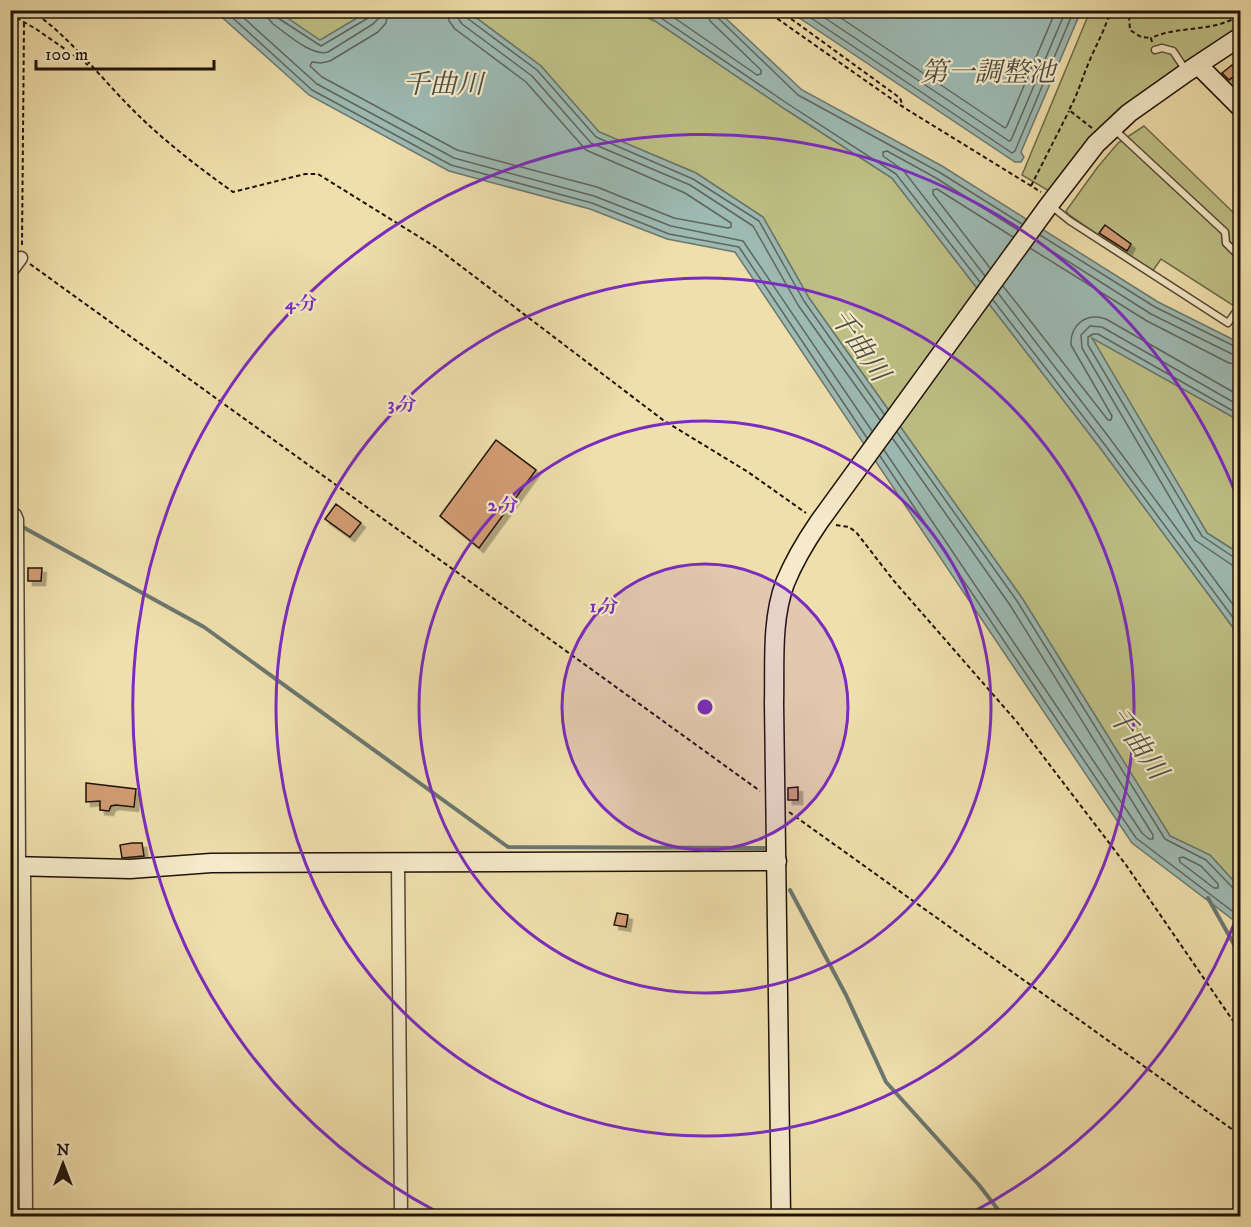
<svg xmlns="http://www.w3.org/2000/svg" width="1251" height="1227" font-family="'IM FELL DW Pica','Noto Serif JP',serif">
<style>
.green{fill:#bec086;stroke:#6e6a47;stroke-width:1.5}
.water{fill:#9dbab3;stroke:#6b776f;stroke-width:1.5}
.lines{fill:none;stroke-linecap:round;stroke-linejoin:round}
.shore{stroke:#5e665e;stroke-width:1.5}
.stream{stroke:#6b776f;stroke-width:4}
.building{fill:#d39d74;stroke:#1f1308;stroke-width:1.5;filter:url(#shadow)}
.lane-casing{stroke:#534631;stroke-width:9}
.street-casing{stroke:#534631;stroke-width:15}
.secondary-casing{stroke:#1f1308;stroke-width:21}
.path{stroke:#1f1308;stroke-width:2;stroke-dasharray:4.5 3;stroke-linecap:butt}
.lane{stroke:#f5eac9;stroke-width:6}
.street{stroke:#f5eac9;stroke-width:12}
.secondary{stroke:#f5eac9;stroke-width:18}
.ring{fill:none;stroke:#7b2cbf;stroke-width:3}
.labels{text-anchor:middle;stroke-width:4.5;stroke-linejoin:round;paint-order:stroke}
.water-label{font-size:27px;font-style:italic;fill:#4b4d44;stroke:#f5eac9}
.centre{fill:#7b2cbf;stroke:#f5eac9;stroke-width:3}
.ring-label{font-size:18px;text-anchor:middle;font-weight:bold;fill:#7b2cbf;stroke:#f5eac9;stroke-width:4.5;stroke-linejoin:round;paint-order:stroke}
</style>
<defs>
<filter id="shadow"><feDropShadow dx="4.5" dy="4.5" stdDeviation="0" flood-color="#0004"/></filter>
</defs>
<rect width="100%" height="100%" fill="#efdfac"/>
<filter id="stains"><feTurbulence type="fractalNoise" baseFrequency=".00333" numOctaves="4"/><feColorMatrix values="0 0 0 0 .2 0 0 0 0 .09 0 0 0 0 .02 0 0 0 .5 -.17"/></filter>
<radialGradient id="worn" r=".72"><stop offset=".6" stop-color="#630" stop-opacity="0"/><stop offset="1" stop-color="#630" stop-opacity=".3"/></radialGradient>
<g class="green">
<path d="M277 11H369L320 41Z"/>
<path d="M467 11H633L655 21 785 109 892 178 1098 445 1240 637V888L1210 855 1170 836 1022 598 809 298 763 217 696 173 599 132 541 66Z"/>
<path d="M1090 11H1240V30L1119 109 1096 131 1049 191 1022 175Z"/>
<path d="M1144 126 1240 219V300L1234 306 1161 259 1152 272 1068 214 1066 211 1097 168 1118 143Z"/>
<path d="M1091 337 1240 421V554L1207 533Z"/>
</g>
<g class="water">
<path d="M215 11H277L320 40 369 11H467L541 66 599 132 696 173 763 217 809 298 1022 598 1170 836 1210 855 1240 888V925L1132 843 735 252 667 239 590 209 449 171 309 95Z"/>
<path d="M633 11H718L802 90 942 166 1158 302 1240 343V421L1092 338 1207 533 1240 554V637L1098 445 892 178 785 109 655 21Z"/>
<path d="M789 11H1081L1021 152 1024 157 1021 162H1015Z"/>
</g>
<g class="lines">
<g class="shore">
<path d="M224 10 312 90 451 165 592 203 669 234 739 247 867 438"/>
<path d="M235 10 317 84 454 158 594 196 671 226 743 241 872 431"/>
<path d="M267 10 268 18 273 24C286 33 312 57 328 52L373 24 378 19 379 10"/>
<path d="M275 10 278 18 321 46 368 18 372 10"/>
<path d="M388 10 386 23 378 32 330 61 321 63 312 62 310 66 322 77 457 150 597 187 674 218 728 228 731 227V223L685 193 586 150 526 82 455 29 449 21 448 10"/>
<path d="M457 10 458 18 462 24 532 76 591 143 690 185 753 226 798 305 880 420"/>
<path d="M464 10 467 18 537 70 596 137 693 179 759 221 804 301 884 414"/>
<path d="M647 10 658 16 788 104 896 174 980 282"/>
<path d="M663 10 757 75 761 74V70L710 21 707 10"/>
<path d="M715 10 717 17 798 95 939 172 1022 224"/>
<path d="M799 10 1012 153 1015 151 1074 10"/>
<path d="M813 10 1009 141 1011 140 1066 10"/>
<path d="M829 10 1005 128 1007 126 1056 10"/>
<path d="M1040 235 1155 307 1236 347 1240 348"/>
<path d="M1036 241 1151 314 1232 354 1240 356"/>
<path d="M1030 248 1147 321 1229 363 1240 365"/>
<path d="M990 268 933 194V190L937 189 1013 237"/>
<path d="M985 276 903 170 883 156V152L887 151 936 178 1018 230"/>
<path d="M1003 286 1108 420H1111L1112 416 1071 345C1070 325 1086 312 1106 319L1240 396"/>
<path d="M998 293 1108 436 1240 614"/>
<path d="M993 300 1102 441 1240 627"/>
<path d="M1240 406 1102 327 1090 326 1081 335 1082 348 1195 540 1232 565 1240 567"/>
<path d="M1240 415 1098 334H1093L1088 337V345L1202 536 1235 558 1240 559"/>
<path d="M897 432 1017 601 1165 839 1206 860 1234 889 1240 891"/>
<path d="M884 450 1142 833 1149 839H1153V835L1010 605 893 439"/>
<path d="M880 456 1136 838 1240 917"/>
<path d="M1183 857 1201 866 1218 884V888H1214L1180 862 1179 858Z"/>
</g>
<g class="stream">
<path d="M10 520 204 627 508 847 764 848"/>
<path d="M790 890 846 995 886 1082 979 1185 1003 1216"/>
<path d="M1208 898 1240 955"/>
</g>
</g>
<g class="building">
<path d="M1232 65 1238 73 1229 80 1222 73Z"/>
<path d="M1105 225 1131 244 1127 251 1099 233Z"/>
<path d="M496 440 536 470 479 548 440 516Z"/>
<path d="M336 504 361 523 350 537 325 519Z"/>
<path d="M28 568H42L41 581H28Z"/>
<path d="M86 783 136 789 134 807 116 805 111 806 109 811 100 810V801L86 802Z"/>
<path d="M798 787V800H788V788Z"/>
<path d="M132 843H142L144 856 122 858 120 845Z"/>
<path d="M617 913 628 915 626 927 614 925Z"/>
</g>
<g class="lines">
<defs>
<g id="lane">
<path d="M1155 50 1162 48 1173 51 1185 69"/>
<path d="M1115 130 1225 232 1226 243 1240 257"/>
<path d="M1050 205 1070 221 1228 323 1240 306"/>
</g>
<g id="street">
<path d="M10 273 21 258"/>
<path d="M10 512 15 515 17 520 19 860 24 873 26 1216"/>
<path d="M398 863 401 1216"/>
</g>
<g id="secondary">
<path d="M1198 65 1240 107"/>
<path d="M10 866 130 869 211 863 777 861"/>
<path d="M781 1216 774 703C775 664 771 621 785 583 794 561 806 541 819 522L1049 205 1096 144 1129 113 1187 72 1240 37"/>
</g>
</defs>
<use href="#lane" class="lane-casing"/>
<use href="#street" class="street-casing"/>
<use href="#secondary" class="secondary-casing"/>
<g class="path">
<path d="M31 10C70 37 100 77 133 110 164 141 198 167 233 192L305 174H318L437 248 663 420 748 472 806 513"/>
<path d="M765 10 903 107 1041 192"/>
<path d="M779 10 900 98 903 107"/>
<path d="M10 14 36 29 88 65"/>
<path d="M1129 16 1130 30 1141 37 1150 38"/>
<path d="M1152 42 1151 38C1179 25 1213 33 1240 15"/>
<path d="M1092 128 1069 110C1078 94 1082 78 1089 62 1095 47 1103 34 1108 18L1129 16 1133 10"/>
<path d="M1031 186 1069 111"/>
<path d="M22 245 24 23"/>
<path d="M30 264 760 791"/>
<path d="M836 525 849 527 856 532 894 581 1017 722 1126 865 1240 1031"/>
<path d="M789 812 1240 1135"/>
</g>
<use href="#lane" class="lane"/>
<use href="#street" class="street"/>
<use href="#secondary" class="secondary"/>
</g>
<circle cx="705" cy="707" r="143" fill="#7b2cbf" fill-opacity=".12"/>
<g class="ring">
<circle cx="705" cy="707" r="143"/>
<circle cx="705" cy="707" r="286"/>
<circle cx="705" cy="707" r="429"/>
<path d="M1239 912A572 572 0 0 1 969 1214M441 1214A572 572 0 1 1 1239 502"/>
</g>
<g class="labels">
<g class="water-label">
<text x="988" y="81">第一調整池</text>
<text x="443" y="93">千曲川</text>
<text transform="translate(860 345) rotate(55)" y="9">千曲川</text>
<text transform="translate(1138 743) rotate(55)" y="9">千曲川</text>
</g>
</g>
<circle cx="705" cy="707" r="9" class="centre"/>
<g class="ring-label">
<text x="301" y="309">4 分</text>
<text x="402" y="410">3 分</text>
<text x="503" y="511">2 分</text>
<text x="604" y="612">1 分</text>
</g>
<rect width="1251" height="1227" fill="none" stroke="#efdfac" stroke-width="36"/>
<rect x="12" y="12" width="1227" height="1203" fill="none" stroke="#1f1308" stroke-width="3"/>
<rect x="18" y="18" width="1215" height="1191" fill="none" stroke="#1f1308" stroke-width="1.5"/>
<g transform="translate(63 1164)" stroke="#f5eac9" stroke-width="4.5" paint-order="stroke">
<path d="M0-4.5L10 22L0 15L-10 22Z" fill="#1f1308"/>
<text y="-9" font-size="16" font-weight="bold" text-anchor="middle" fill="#1f1308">N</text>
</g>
<path d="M36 60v9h178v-9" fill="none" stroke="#1f1308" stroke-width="3"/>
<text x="45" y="60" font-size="18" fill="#1f1308" stroke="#f5eac9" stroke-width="4.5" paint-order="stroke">100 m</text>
<rect width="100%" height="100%" filter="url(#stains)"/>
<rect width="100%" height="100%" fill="url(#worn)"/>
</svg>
